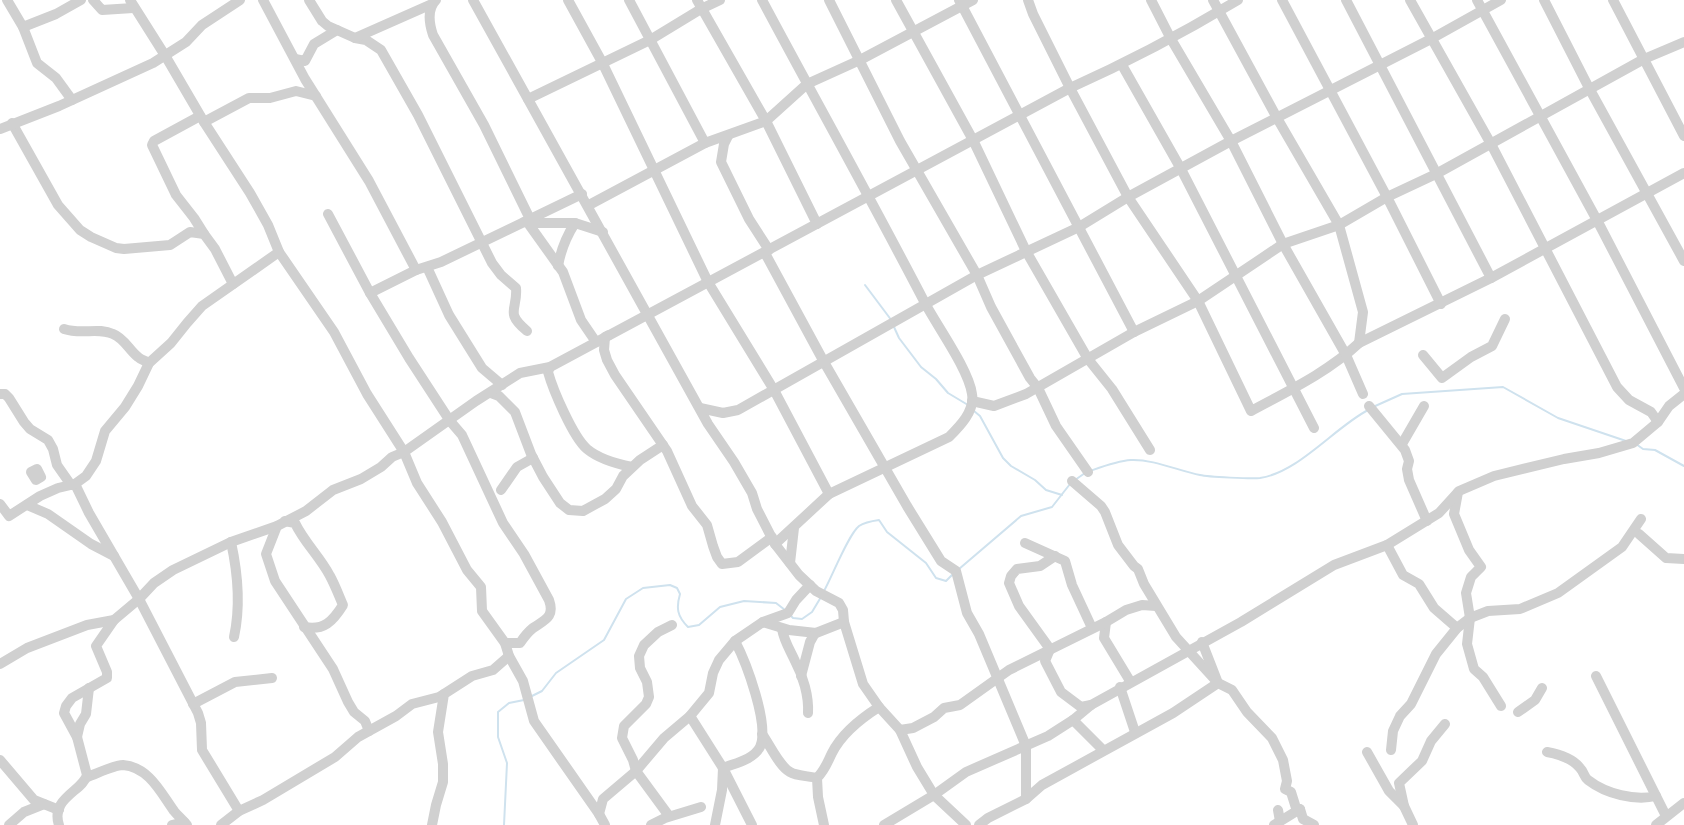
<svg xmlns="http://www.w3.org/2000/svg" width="1684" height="825" font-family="'Exo 2',sans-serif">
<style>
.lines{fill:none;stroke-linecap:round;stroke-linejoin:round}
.stream{stroke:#cfe2ee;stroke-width:2}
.minor{stroke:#d0d0d0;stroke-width:10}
</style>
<rect width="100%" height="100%" fill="#fff"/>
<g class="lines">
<g class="stream">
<path d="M865 285 892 321"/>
<path d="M894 327 899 338 921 367 936 379 948 393 968 405"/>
<path d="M1373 407 1402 394 1503 387 1558 418 1626 441"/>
<path d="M974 411 980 416 1003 458 1011 466 1035 480 1046 490 1062 495"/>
<path d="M1636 444 1643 449 1655 450 1684 466"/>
<path d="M1090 471C1104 466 1117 461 1131 460 1153 459 1179 471 1200 475 1208 477 1252 479 1260 478 1299 472 1334 428 1368 410"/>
<path d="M1075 480 1085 473"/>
<path d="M959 569 1021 516 1052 507 1070 484"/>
<path d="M824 591C832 577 848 535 859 526 865 522 872 521 879 520L887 532 926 563 936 578 946 581 954 573"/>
<path d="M790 615 793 618 802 619 812 612 821 597"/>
<path d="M530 697 542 691 556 673 604 640 626 599 643 588 670 585 677 588 680 594C676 608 677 616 688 627L699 625 720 607 744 601 776 603 785 610"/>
<path d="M504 825 507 763 498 737V712L509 703 524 700"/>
</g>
<g class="minor">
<path d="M7 0 23 27 37 63 56 78 72 100"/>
<path d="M93 0 102 10 133 8"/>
<path d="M130 0 166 57 204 122 250 193 268 225 279 252 334 332 367 394 404 452 417 483 442 522 467 570 481 587 482 611 505 643 509 656 523 681 534 721 599 814 605 825"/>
<path d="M263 0 305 79 369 181 416 270"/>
<path d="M309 0 322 21 328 26 355 38 366 40 381 50 418 115 492 263 501 275 516 288C518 310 504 312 527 331"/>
<path d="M436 0C427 9 429 23 433 35L484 125 530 219"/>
<path d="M473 0 708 424 734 462 752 493 757 509 775 544 799 575 816 591 839 603 843 610 844 622 863 684 879 707 900 730 917 767 934 795 966 825"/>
<path d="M568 0 602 62 708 282 774 390 829 494"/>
<path d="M629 0 705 143"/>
<path d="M697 0 766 121 817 224"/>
<path d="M762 0C816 101 872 201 925 303 937 326 969 370 972 394 975 411 960 426 949 437L829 494 775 544"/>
<path d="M829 0 900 141 977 275 991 307 1030 378 1038 388 1056 426 1088 472"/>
<path d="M896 0 973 140 1026 251 1088 359 1112 389 1150 450"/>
<path d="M959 0 1134 332"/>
<path d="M1028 0 1033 14 1070 88 1128 197 1198 301 1251 411C1288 391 1328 372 1359 343L1491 278 1684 173"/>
<path d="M1151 0 1171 39 1231 141 1283 244 1346 355 1363 394"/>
<path d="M1213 0 1277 118 1339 225 1363 312 1359 343"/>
<path d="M1282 0 1387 197 1441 304"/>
<path d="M1346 0 1491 278"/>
<path d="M1410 0 1491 144 1617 387 1629 400 1651 412 1658 422"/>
<path d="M1477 0 1598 222 1684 388"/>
<path d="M1544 0 1589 88 1684 261"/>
<path d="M1613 0 1684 136"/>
<path d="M23 27 56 14 81 0"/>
<path d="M355 38 432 4"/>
<path d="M295 59 305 61 314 44 337 30"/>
<path d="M1122 65 1181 169 1314 428"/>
<path d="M528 99 650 40 701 9 720 0"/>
<path d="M200 116 154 141 152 145 176 195 194 218 204 234"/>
<path d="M204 122 249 98H270L296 91 316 96"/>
<path d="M12 123 58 205 80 230 91 237 116 248 124 249 170 245 190 232 204 234 215 249 233 284"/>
<path d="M0 129 59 106 153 63 186 42 202 25 240 0"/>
<path d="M728 136 724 144 721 162 749 219 769 250"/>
<path d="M589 205 705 143 766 121 807 84 860 60 973 0"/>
<path d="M328 214 370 293 409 358 450 421 462 435 503 523 524 554 549 600C555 617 545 620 533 628 528 632 524 637 520 643H505"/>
<path d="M524 222 528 223 563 272 581 320 596 342"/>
<path d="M528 223H575L603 232"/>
<path d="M766 255 824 362 907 506 941 561 956 571 967 613 979 634 1026 746V799"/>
<path d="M558 266C561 249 566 237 575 223"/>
<path d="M427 267 449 315 482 368 502 385"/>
<path d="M370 293 416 270 441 262 582 194"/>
<path d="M64 329C82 335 98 327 113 334 124 338 129 350 138 357 141 360 146 361 149 363"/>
<path d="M609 335 605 337 604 350 607 360 615 375 667 451 692 506 707 525 713 546 717 557 722 564 738 562 772 537"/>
<path d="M1423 355 1442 378 1471 357 1492 346 1505 319"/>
<path d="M550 367 548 372C553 390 573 437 587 449 599 459 617 464 632 467"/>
<path d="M491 393 499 396 515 412 531 454 543 477 560 503 569 510 583 511 605 499 616 489 623 476 640 460 663 445"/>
<path d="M0 394H5L9 398 24 422 30 429 48 440 53 449 57 465 71 485"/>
<path d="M972 401 994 406 1026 394 1134 332 1198 301 1283 244 1339 225 1387 197 1436 174 1644 59 1684 42"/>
<path d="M1369 406 1405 450 1409 461 1407 469 1409 480 1427 521"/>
<path d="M700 408 723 413 738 410 977 275 1079 227 1128 197 1231 141 1431 39 1501 0"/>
<path d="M1402 444 1424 406"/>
<path d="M37 469 41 477 36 480 31 472Z"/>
<path d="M1072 481 1101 506 1105 512 1118 545 1134 566 1138 569 1144 584 1176 637 1218 683 1232 690 1247 712 1272 738 1283 760 1287 781 1285 789 1291 792 1296 808 1300 809 1303 819 1314 825"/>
<path d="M75 484 89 513 139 599 198 713 201 723 202 750 239 811"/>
<path d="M501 490 517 467 533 458"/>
<path d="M1458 492 1454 514 1469 550 1481 567 1471 577 1466 593 1470 618 1467 644 1474 669 1483 677 1501 706"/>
<path d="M0 504 9 516 40 496 58 488 75 484 86 476 96 461 105 431 125 407 138 386 149 363 171 343 187 323 202 306 279 252"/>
<path d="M27 505 48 514 91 544 114 556"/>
<path d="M285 521 295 523C304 542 320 557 330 576 335 585 339 596 343 605 333 621 324 631 304 627"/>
<path d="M277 526 266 554 275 581 333 669 348 702 354 712 365 721 369 731"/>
<path d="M1639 534 1666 558 1684 559"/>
<path d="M231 542C238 574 241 605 234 637"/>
<path d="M1025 543 1065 561 1072 585 1092 628"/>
<path d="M1387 545 1403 575 1419 584 1434 608 1457 628"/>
<path d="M790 563 794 528"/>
<path d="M763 622 789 630 816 633 844 622"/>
<path d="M1106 622 1104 638 1130 681"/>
<path d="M782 629C784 641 790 650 795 661 803 676 809 696 808 713"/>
<path d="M1050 649 1019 606 1009 583 1011 576 1017 569 1040 566 1055 556"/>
<path d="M1050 649 1045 661 1061 692 1081 707 1091 705"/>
<path d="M0 664 27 648 87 625 114 620 139 599 154 583 173 570 231 542 277 526 306 511 333 490 361 479 381 467 392 457 404 452 476 401 520 373 550 367 1070 88C1128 62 1183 33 1238 0"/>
<path d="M801 676 810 642 815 633"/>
<path d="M1596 676 1666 816"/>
<path d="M1120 687 1135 732"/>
<path d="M193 704 235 682 272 678"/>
<path d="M1518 712 1535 700 1542 688"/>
<path d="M690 716 723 768 752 825"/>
<path d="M1073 720 1103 750"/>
<path d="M900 730 913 728 934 717 944 708 960 705 1009 670 1106 622 1126 610 1142 605 1156 606"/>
<path d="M762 734C770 745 779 766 790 772 796 776 809 776 817 778"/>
<path d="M77 737 80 724 86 714 89 688"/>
<path d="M1391 750 1393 731 1400 716 1411 704 1436 654 1457 628 1470 618 1488 611 1520 609 1558 593 1622 547 1641 519"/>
<path d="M1367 752 1389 791 1404 806"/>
<path d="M1547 752C1558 754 1573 759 1580 768 1584 772 1584 777 1588 780 1606 794 1635 801 1656 796"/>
<path d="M0 760 34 800 59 810"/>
<path d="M87 777C96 774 114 765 123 765 149 767 161 793 174 811 178 816 183 820 187 825"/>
<path d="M1278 810 1280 821"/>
<path d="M599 814 603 799 636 771 664 738 690 716 709 693 713 673 719 660 735 641 763 622 788 613 796 600 810 585"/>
<path d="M669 816 636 771 633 760 622 738 624 726 646 704 649 697 647 682 640 668 639 656 644 645 658 632 672 625"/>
<path d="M9 825 24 812 44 804"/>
<path d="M59 825C50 798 83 791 87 775L77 737 64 713 66 706 72 698 107 678V672L96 646 114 620"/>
<path d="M172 825 184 822"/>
<path d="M221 825 239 811 263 800 335 757 358 737 396 716 412 704 439 697 444 694"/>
<path d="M432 825 436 805 443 782V764L438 732 444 694 472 676 493 670 509 656"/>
<path d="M651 825 665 818 701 807"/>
<path d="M715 825 722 790 723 768C735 763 753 760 760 747 770 725 746 662 735 641"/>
<path d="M824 825 818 797 817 778C825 770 827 763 832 753 842 733 860 719 879 707"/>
<path d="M884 825 934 795 966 772 1048 736 1073 720 1091 705 1241 622 1334 565 1387 545 1439 513 1459 491 1494 476 1564 459 1599 453 1633 443 1658 422 1669 406 1684 394"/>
<path d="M979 825 988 818 1026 799 1042 785 1173 713 1218 683 1202 642"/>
<path d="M1274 825 1300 809"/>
<path d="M1413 825 1404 806 1399 783 1422 761 1431 741 1445 724"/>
<path d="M1656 825 1684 803"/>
</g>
</g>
</svg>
